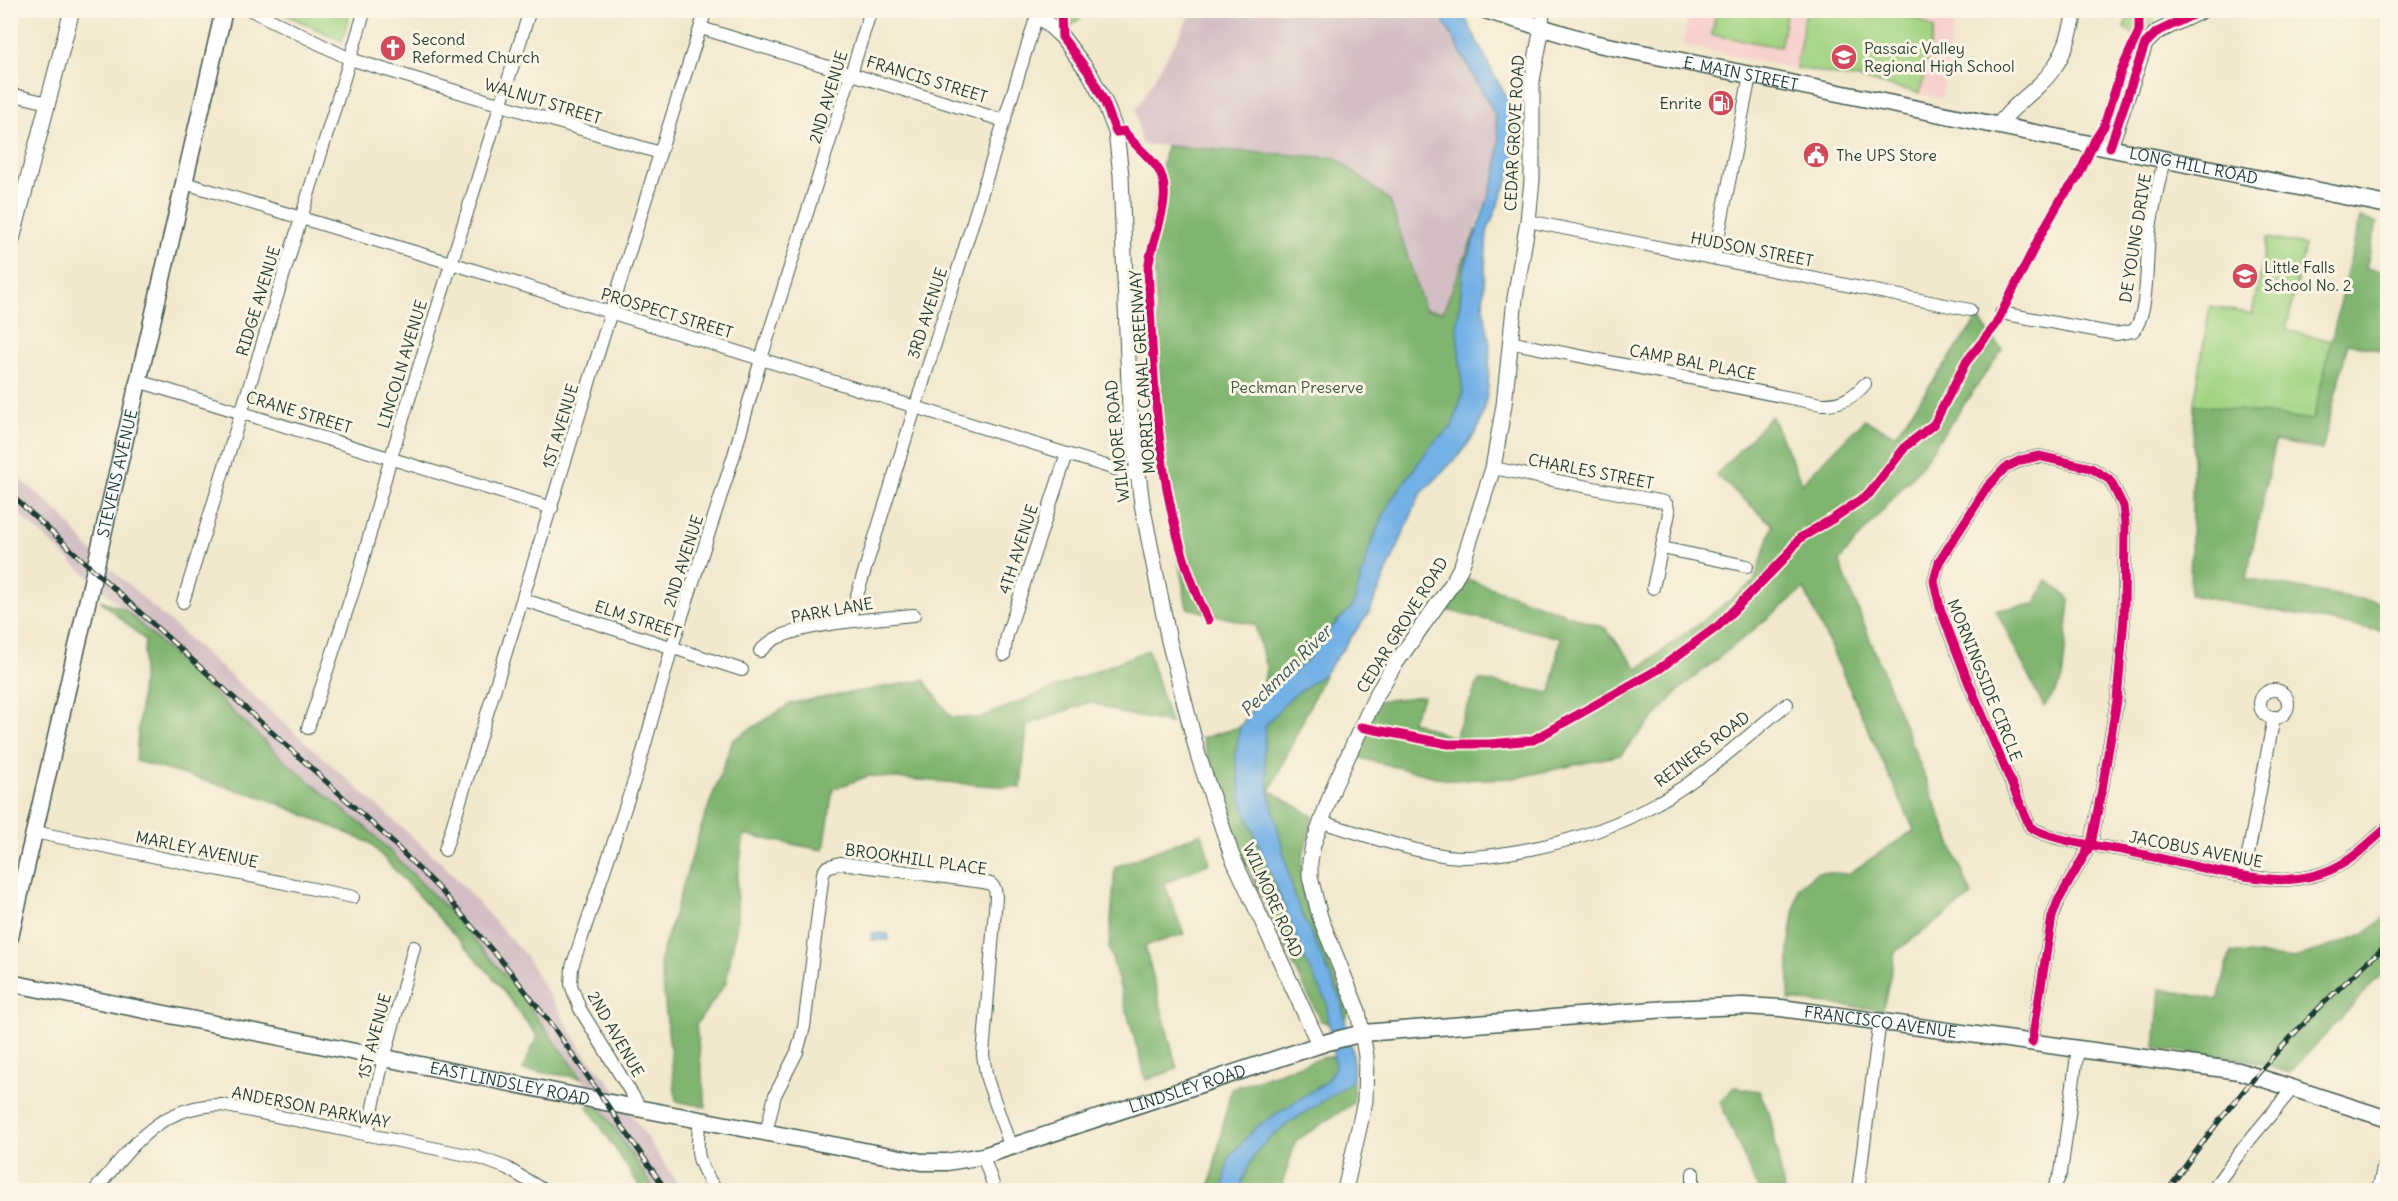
<svg xmlns="http://www.w3.org/2000/svg" width="2398" height="1201" font-family="Delius,sans-serif">
<style>
.built{fill:#f7d0cc}
.industrial{fill:#d2bec3}
.green{fill:#a1d382;stroke:#60885b;stroke-width:1.5}
.forest{fill:#80b570;stroke:#507952;stroke-width:1.5}
.water{fill:#73b1e6;stroke:#49778d;stroke-width:1.5}
.lines{fill:none;stroke-linecap:round;stroke-linejoin:round}
.minor-casing{stroke:#3e574b;stroke-width:14}
.tertiary-casing{stroke:#3e574b;stroke-width:17}
.secondary-casing{stroke:#3e574b;stroke-width:19}
.minor{stroke:#fff;stroke-width:12}
.tertiary{stroke:#fff;stroke-width:15}
.secondary{stroke:#fff;stroke-width:16}
.rail-casing{stroke:#1f3d34;stroke-width:5}
.rail{stroke:#fcf5e5;stroke-width:3;stroke-dasharray:9;stroke-linecap:butt}
.cycleway-casing{stroke:#fcf5e5;stroke-width:13}
.cycleway{stroke:#d6006c;stroke-width:9}
.labels{text-anchor:middle;stroke-width:6;stroke-linejoin:round;paint-order:stroke}
.poi-label{font-size:16px;fill:#1f3d34;stroke:#fcf5e5;text-anchor:start}
.street-label{font-size:16px;fill:#1f3d34;stroke:#fcf5e5}
.park-label{font-size:16px;fill:#395b44;stroke:#fcf5e5}
.water-label{font-size:18px;font-style:italic;fill:#345a60;stroke:#fcf5e5}
</style>
<rect width="100%" height="100%" fill="#fcf5e5"/>
<filter id="ink" filterUnits="userSpaceOnUse"><feTurbulence type="fractalNoise" baseFrequency=".0167" numOctaves="2"/><feDisplacementMap in="SourceGraphic" scale="12" xChannelSelector="R" yChannelSelector="G"/><feConvolveMatrix kernelMatrix="1 2 1 2 8 2 1 2 1" color-interpolation-filters="sRGB"/></filter>
<filter id="wash" filterUnits="userSpaceOnUse"><feTurbulence type="fractalNoise" baseFrequency=".008" numOctaves="4" result="noise"/><feDisplacementMap in="SourceGraphic" scale="24" xChannelSelector="R" yChannelSelector="G"/><feGaussianBlur stdDeviation="1.35" result="paint"/><feColorMatrix in="noise" values="0 0 0 0 0 0 0 0 0 0 0 0 0 0 0 0 0 1.4 0 .05"/><feComposite in="paint" operator="in"/></filter>
<g filter="url(#wash)">
<rect width="100%" height="100%" fill="#f1e8cd"/>
<path class="built" d="M1689 11H1956L1941 99 1865 80 1811 72 1683 45Z"/>
<g class="industrial">
<path d="M1422 10 1440 17 1495 115 1499 136 1497 171 1443 312 1424 309 1390 201 1336 158 1141 144 1136 110 1193 11Z"/>
<path d="M10 470 62 515 87 547 152 606 444 865 525 955 583 1051 611 1084 682 1190H655L582 1078 509 980 449 911 372 833 284 760 124 609 11 507Z"/>
</g>
<g class="green">
<path d="M278 11V10L351 11 342 41Z"/>
<path d="M1042 11H1088L1064 32Z"/>
<path d="M1716 11H1787L1780 47 1712 35Z"/>
<path d="M1806 11H1842L1878 17 1879 13 1919 19 1934 29 1920 93 1865 80 1796 68Z"/>
<path d="M2131 11H2156L2154 21 2137 36 2124 28Z"/>
<path d="M2267 238 2305 245 2286 330 2332 341 2313 421 2194 404 2210 306 2252 314Z"/>
</g>
<g class="forest">
<path d="M1166 146 1336 158 1390 201 1424 309 1443 312 1476 229 1463 272 1457 329 1463 394 1452 427 1438 439 1353 606 1328 631 1325 673 1270 791 1313 816 1301 863 1304 899 1349 1013 1345 1020 1330 1025 1320 1020 1240 852 1202 738 1240 727 1262 696 1266 667 1255 625 1187 608 1166 489 1152 224Z"/>
<path d="M2360 218 2377 223 2366 268 2387 272V352L2348 343 2322 450 2275 441 2246 579 2387 604V632L2190 595 2194 404 2313 420Z"/>
<path d="M1978 318 2002 350 1920 467 1839 561 1972 896 1895 952 1883 1010 1789 1000V947L1798 888 1817 872 1848 874 1914 830 1804 589 1681 688 1620 755 1515 778 1448 780 1352 756 1380 701 1424 696 1411 721 1454 738 1479 680 1551 693 1560 638 1446 610 1467 579 1605 628 1638 669 1754 582 1773 525 1716 475 1771 416 1802 483 1864 420 1895 435Z"/>
<path d="M2047 580 2070 599 2062 682 2044 707 1996 610 2035 604Z"/>
<path d="M100 600 124 609 284 760 372 833 449 911 509 980 582 1078 523 1070 537 1036 492 976 370 843 265 798 136 761 145 640Z"/>
<path d="M1148 650 1170 723 1121 713 1090 702 1027 725 1021 788 869 776 833 789 824 850 744 835 737 881V923L726 983 696 1025 706 1107 676 1101 660 960 701 827 733 740 792 703 924 680 951 717 979 718Z"/>
<path d="M1202 833 1210 863 1164 883 1184 934 1145 946 1177 1069 1146 1080 1109 948 1115 867Z"/>
<path d="M2387 916V968L2290 1073 2248 1060 2155 1048 2160 989 2218 1000 2231 952 2295 959 2364 934Z"/>
<path d="M1353 1054V1103L1296 1141 1280 1190H1209L1231 1089 1321 1058Z"/>
<path d="M1734 1087 1759 1091 1770 1115 1784 1190H1758L1720 1102Z"/>
<path d="M587 1106 601 1108 655 1190H642Z"/>
</g>
<g class="water">
<path d="M1438 11H1462L1496 79 1517 113 1520 139 1513 168 1487 232 1483 305 1490 345 1488 387 1484 410 1477 431 1462 452 1420 495 1369 613 1325 673 1288 700 1265 726 1264 754 1269 792 1294 896 1340 998 1353 1054V1080C1324 1104 1285 1120 1259 1149 1250 1159 1244 1178 1239 1190H1223L1229 1157 1256 1127 1326 1082 1335 1067 1326 1000 1305 959 1242 803 1235 755 1240 727 1262 696 1306 662 1328 631 1353 606 1370 546 1390 502 1432 444 1452 427 1463 394 1457 329 1463 272 1497 171 1499 137 1495 115Z"/>
<path d="M872 933 888 934 889 940H871Z"/>
</g>
</g>
<g filter="url(#ink)">
<g class="lines">
<defs>
<g id="minor">
<path d="M211 10H217"/>
<path d="M251 10 350 59 660 153"/>
<path d="M1542 27 1544 10"/>
<path d="M701 28 1005 121"/>
<path d="M10 94 48 103"/>
<path d="M185 183 451 263 1138 476"/>
<path d="M1528 221 1970 310"/>
<path d="M1714 258 1750 76"/>
<path d="M2001 313 2116 334 2133 331C2149 316 2146 257 2149 236 2152 210 2159 184 2164 158"/>
<path d="M1509 342 1821 404C1840 405 1853 398 1865 384"/>
<path d="M138 381 552 508"/>
<path d="M1493 468 1664 502 1667 505 1669 513 1653 588"/>
<path d="M1662 548 1747 566"/>
<path d="M524 600 742 670"/>
<path d="M183 602 365 10"/>
<path d="M849 621 1037 15"/>
<path d="M760 651C766 646 771 640 779 637 815 622 874 619 914 615"/>
<path d="M1004 655 1007 635 1067 454"/>
<circle cx="2274" cy="704" r="14"/>
<path d="M308 728 360 570 391 457 530 10"/>
<path d="M1321 822C1363 834 1406 850 1448 856 1476 859 1503 854 1530 849 1574 840 1618 826 1657 803 1704 777 1745 738 1787 704"/>
<path d="M34 832 353 897"/>
<path d="M445 850 660 153 706 10"/>
<path d="M2244 876 2274 717"/>
<path d="M2032 1042 2052 917 2058 901 2091 844 2102 789 2117 700 2124 618 2125 523 2123 506 2110 480 2091 468 2039 456 2021 460 2005 468 1988 486 1939 562 1934 581 1940 608 1968 681 2030 827C2052 841 2100 846 2127 851 2175 861 2222 875 2270 879 2287 881 2309 878 2325 872 2351 863 2367 844 2388 827"/>
<path d="M641 1109 580 1009 571 985 572 967 639 766 672 647 734 455 761 359 871 10"/>
<path d="M700 1120C695 1154 697 1163 716 1190"/>
<path d="M766 1133 775 1095 797 1052 804 1027 823 873 827 867 840 863 983 882 991 884 995 889 996 897 983 1055 987 1079 1011 1148"/>
<path d="M367 1135 380 1074 414 947"/>
<path d="M983 1156 995 1190"/>
<path d="M1693 1173V1190"/>
<path d="M95 1190C133 1146 158 1105 222 1105L477 1157 507 1168 543 1190"/>
<path d="M1858 1190 1880 1020"/>
<path d="M2053 1190 2061 1173 2078 1048"/>
<path d="M2212 1190 2247 1143 2294 1087"/>
<path d="M2378 1190 2388 1147"/>
</g>
<g id="tertiary">
<path d="M1033 10 1062 37 1090 74 1105 103 1116 132 1121 175 1130 411 1142 504 1169 641 1198 755 1232 856 1319 1044"/>
<path d="M1999 125C2010 108 2025 99 2039 85 2061 65 2070 39 2075 10"/>
<path d="M2110 147 2145 44 2157 32 2203 10"/>
<path d="M10 247 72 10"/>
<path d="M1345 1190 1365 1101 1366 1056 1358 1011 1320 917 1310 877V861L1313 845 1334 786 1376 696 1393 667 1452 584 1462 565 1493 468 1504 405 1515 298 1528 221 1532 180V81L1542 27"/>
</g>
<g id="secondary">
<path id="s1" d="M1485 10 1593 43 2388 205"/>
<path id="s2" d="M10 937 224 10"/>
<path id="s3" d="M10 983 605 1102 922 1162H947L983 1156 1328 1042 1363 1033 1667 1009 1743 1006 1781 1008 2239 1071 2388 1119"/>
</g>
</defs>
<use href="#minor" class="minor-casing"/>
<use href="#tertiary" class="tertiary-casing"/>
<use href="#secondary" class="secondary-casing"/>
<use href="#minor" class="minor"/>
<use href="#tertiary" class="tertiary"/>
<use href="#secondary" class="secondary"/>
<defs>
<g id="rail">
<path d="M10 494 386 836 447 897 509 970 557 1032 666 1190"/>
<path d="M2168 1190C2233 1097 2302 1018 2388 944"/>
</g>
</defs>
<use href="#rail" class="rail-casing"/>
<use href="#rail" class="rail"/>
<defs>
<g id="cycleway">
<path d="M1061 10 1062 37 1090 74 1105 103 1116 132 1124 131C1134 145 1146 153 1156 166 1178 194 1150 239 1148 270 1155 390 1155 509 1208 620"/>
<path d="M2110 147 2145 44 2157 32 2203 10"/>
<path d="M1361 727 1448 744H1490L1533 740 1659 669 1718 626 1783 560 1800 538 1834 518 1869 494 1906 446 1934 424 1966 362 1995 326 2041 234 2061 199 2078 177 2095 140 2104 126 2121 71 2139 31V10"/>
<path d="M2032 1042 2052 917 2058 901 2091 844 2102 789 2117 700 2124 618 2125 523 2123 506 2110 480 2091 468 2039 456 2021 460 2005 468 1988 486 1939 562 1934 581 1940 608 1968 681 2030 827C2052 841 2100 846 2127 851 2175 861 2222 875 2270 879 2287 881 2309 878 2325 872 2351 863 2367 844 2388 827"/>
</g>
</defs>
<use href="#cycleway" class="cycleway-casing"/>
<use href="#cycleway" class="cycleway"/>
</g>
</g>
<defs>
<symbol id="church-disc" viewBox="-11 -11 22 22"><circle r="9.5" fill="#d1495b" stroke="#fcf5e5"/><path d="M-1.2-6h2.4v3.5h3.3v2.4h-3.3V6h-2.4V-.1h-3.3v-2.4h3.3Z" fill="#fff"/></symbol>
<symbol id="school-disc" viewBox="-11 -11 22 22"><circle r="9.5" fill="#d1495b" stroke="#fcf5e5"/><path d="M0-5L7-2L0 1L-7-2ZM-4 1L0 2.5L4 1V4Q0 6-4 4Z" fill="#fff"/></symbol>
<symbol id="fuel-disc" viewBox="-11 -11 22 22"><circle r="9.5" fill="#d1495b" stroke="#fcf5e5"/><path d="M-5.5-6h7V0h2V4h1.3V-2.5L3-4.5l.8-.8L6-3V5H2.5V1h-1V6h-7ZM-4.2-4.7v3.2H.2V-4.7Z" fill="#fff"/></symbol>
<symbol id="civic-disc" viewBox="-11 -11 22 22"><circle r="9.5" fill="#d1495b" stroke="#fcf5e5"/><path d="M-.6-6.5H3V-4.5H.6V-3L4-1V1h2V6H-6V1h2V-1L-.6-3ZM-1.2 2.5V6h2.4V2.5Z" fill="#fff"/></symbol>
</defs>
<g fill-rule="evenodd">
<use href="#church-disc" x="378" y="33" width="30" height="30"/>
<use href="#school-disc" x="1829" y="42" width="30" height="30"/>
<use href="#fuel-disc" x="1706" y="88" width="30" height="30"/>
<use href="#civic-disc" x="1801" y="140" width="30" height="30"/>
<use href="#school-disc" x="2230" y="261" width="30" height="30"/>
</g>
<g class="labels">
<g class="poi-label">
<text x="412" y="45">Second<tspan x="412" dy="18">Reformed Church</tspan></text>
<text x="1864" y="54">Passaic Valley<tspan x="1864" dy="18">Regional High School</tspan></text>
<text x="1702" y="109" text-anchor="end">Enrite</text>
<text x="1836" y="161">The UPS Store</text>
<text x="2264" y="273">Little Falls<tspan x="2264" dy="18">School No. 2</tspan></text>
</g>
<g class="street-label">
<text dy="6" stroke="none"><textPath href="#s1" startOffset="264">E. MAIN STREET</textPath></text>
<text transform="translate(927 79) rotate(17)" y="6">FRANCIS STREET</text>
<text transform="translate(828 97) rotate(-73)" y="6">2ND AVENUE</text>
<text transform="translate(543 101) rotate(17)" y="6">WALNUT STREET</text>
<text transform="translate(1514 133) rotate(-87)" y="6">CEDAR GROVE ROAD</text>
<text dy="6" stroke="none"><textPath href="#s1" startOffset="726">LONG HILL ROAD</textPath></text>
<text transform="translate(2135 238) rotate(-81)" y="6">DE YOUNG DRIVE</text>
<text transform="translate(1752 249) rotate(11)" y="6">HUDSON STREET</text>
<text transform="translate(258 301) rotate(-73)" y="6">RIDGE AVENUE</text>
<text transform="translate(667 313) rotate(17)" y="6">PROSPECT STREET</text>
<text transform="translate(927 313) rotate(-72)" y="6">3RD AVENUE</text>
<text transform="translate(1693 362) rotate(11)" y="6">CAMP BAL PLACE</text>
<text transform="translate(402 364) rotate(-73)" y="6">LINCOLN AVENUE</text>
<text transform="translate(1142 372) rotate(-94)" y="6">MORRIS CANAL GREENWAY</text>
<text transform="translate(299 412) rotate(17)" y="6">CRANE STREET</text>
<text transform="translate(560 426) rotate(-73)" y="6">1ST AVENUE</text>
<text transform="translate(1117 441) rotate(-96)" y="6">WILMORE ROAD</text>
<text transform="translate(1591 471) rotate(11)" y="6">CHARLES STREET</text>
<text dy="6" stroke="none"><textPath href="#s2" startOffset="476">STEVENS AVENUE</textPath></text>
<text transform="translate(1018 549) rotate(-72)" y="6">4TH AVENUE</text>
<text transform="translate(683 561) rotate(-72)" y="6">2ND AVENUE</text>
<text transform="translate(832 610) rotate(-10)" y="6">PARK LANE</text>
<text transform="translate(638 619) rotate(18)" y="6">ELM STREET</text>
<text transform="translate(1402 625) rotate(-58)" y="6">CEDAR GROVE ROAD</text>
<text transform="translate(1985 680) rotate(68)" y="6">MORNINGSIDE CIRCLE</text>
<text transform="translate(1702 749) rotate(-37)" y="6">REINERS ROAD</text>
<text transform="translate(197 849) rotate(12)" y="6">MARLEY AVENUE</text>
<text transform="translate(2196 849) rotate(11)" y="6">JACOBUS AVENUE</text>
<text transform="translate(916 859) rotate(8)" y="6">BROOKHILL PLACE</text>
<text transform="translate(1273 900) rotate(66)" y="6">WILMORE ROAD</text>
<text dy="6" stroke="none"><textPath href="#s3" startOffset="1910">FRANCISCO AVENUE</textPath></text>
<text transform="translate(616 1034) rotate(60)" y="6">2ND AVENUE</text>
<text transform="translate(374 1036) rotate(-75)" y="6">1ST AVENUE</text>
<text dy="6" stroke="none"><textPath href="#s3" startOffset="510">EAST LINDSLEY ROAD</textPath></text>
<text dy="6" stroke="none"><textPath href="#s3" startOffset="1206">LINDSLEY ROAD</textPath></text>
<text transform="translate(311 1107) rotate(11)" y="6">ANDERSON PARKWAY</text>
</g>
<g class="park-label">
<text x="1297" y="393">Peckman Preserve</text>
</g>
<g class="water-label">
<text transform="translate(1286 671) rotate(-45)" y="6">Peckman River</text>
</g>
</g>
<rect width="2398" height="1201" fill="none" stroke="#fcf5e5" stroke-width="36"/>
</svg>
